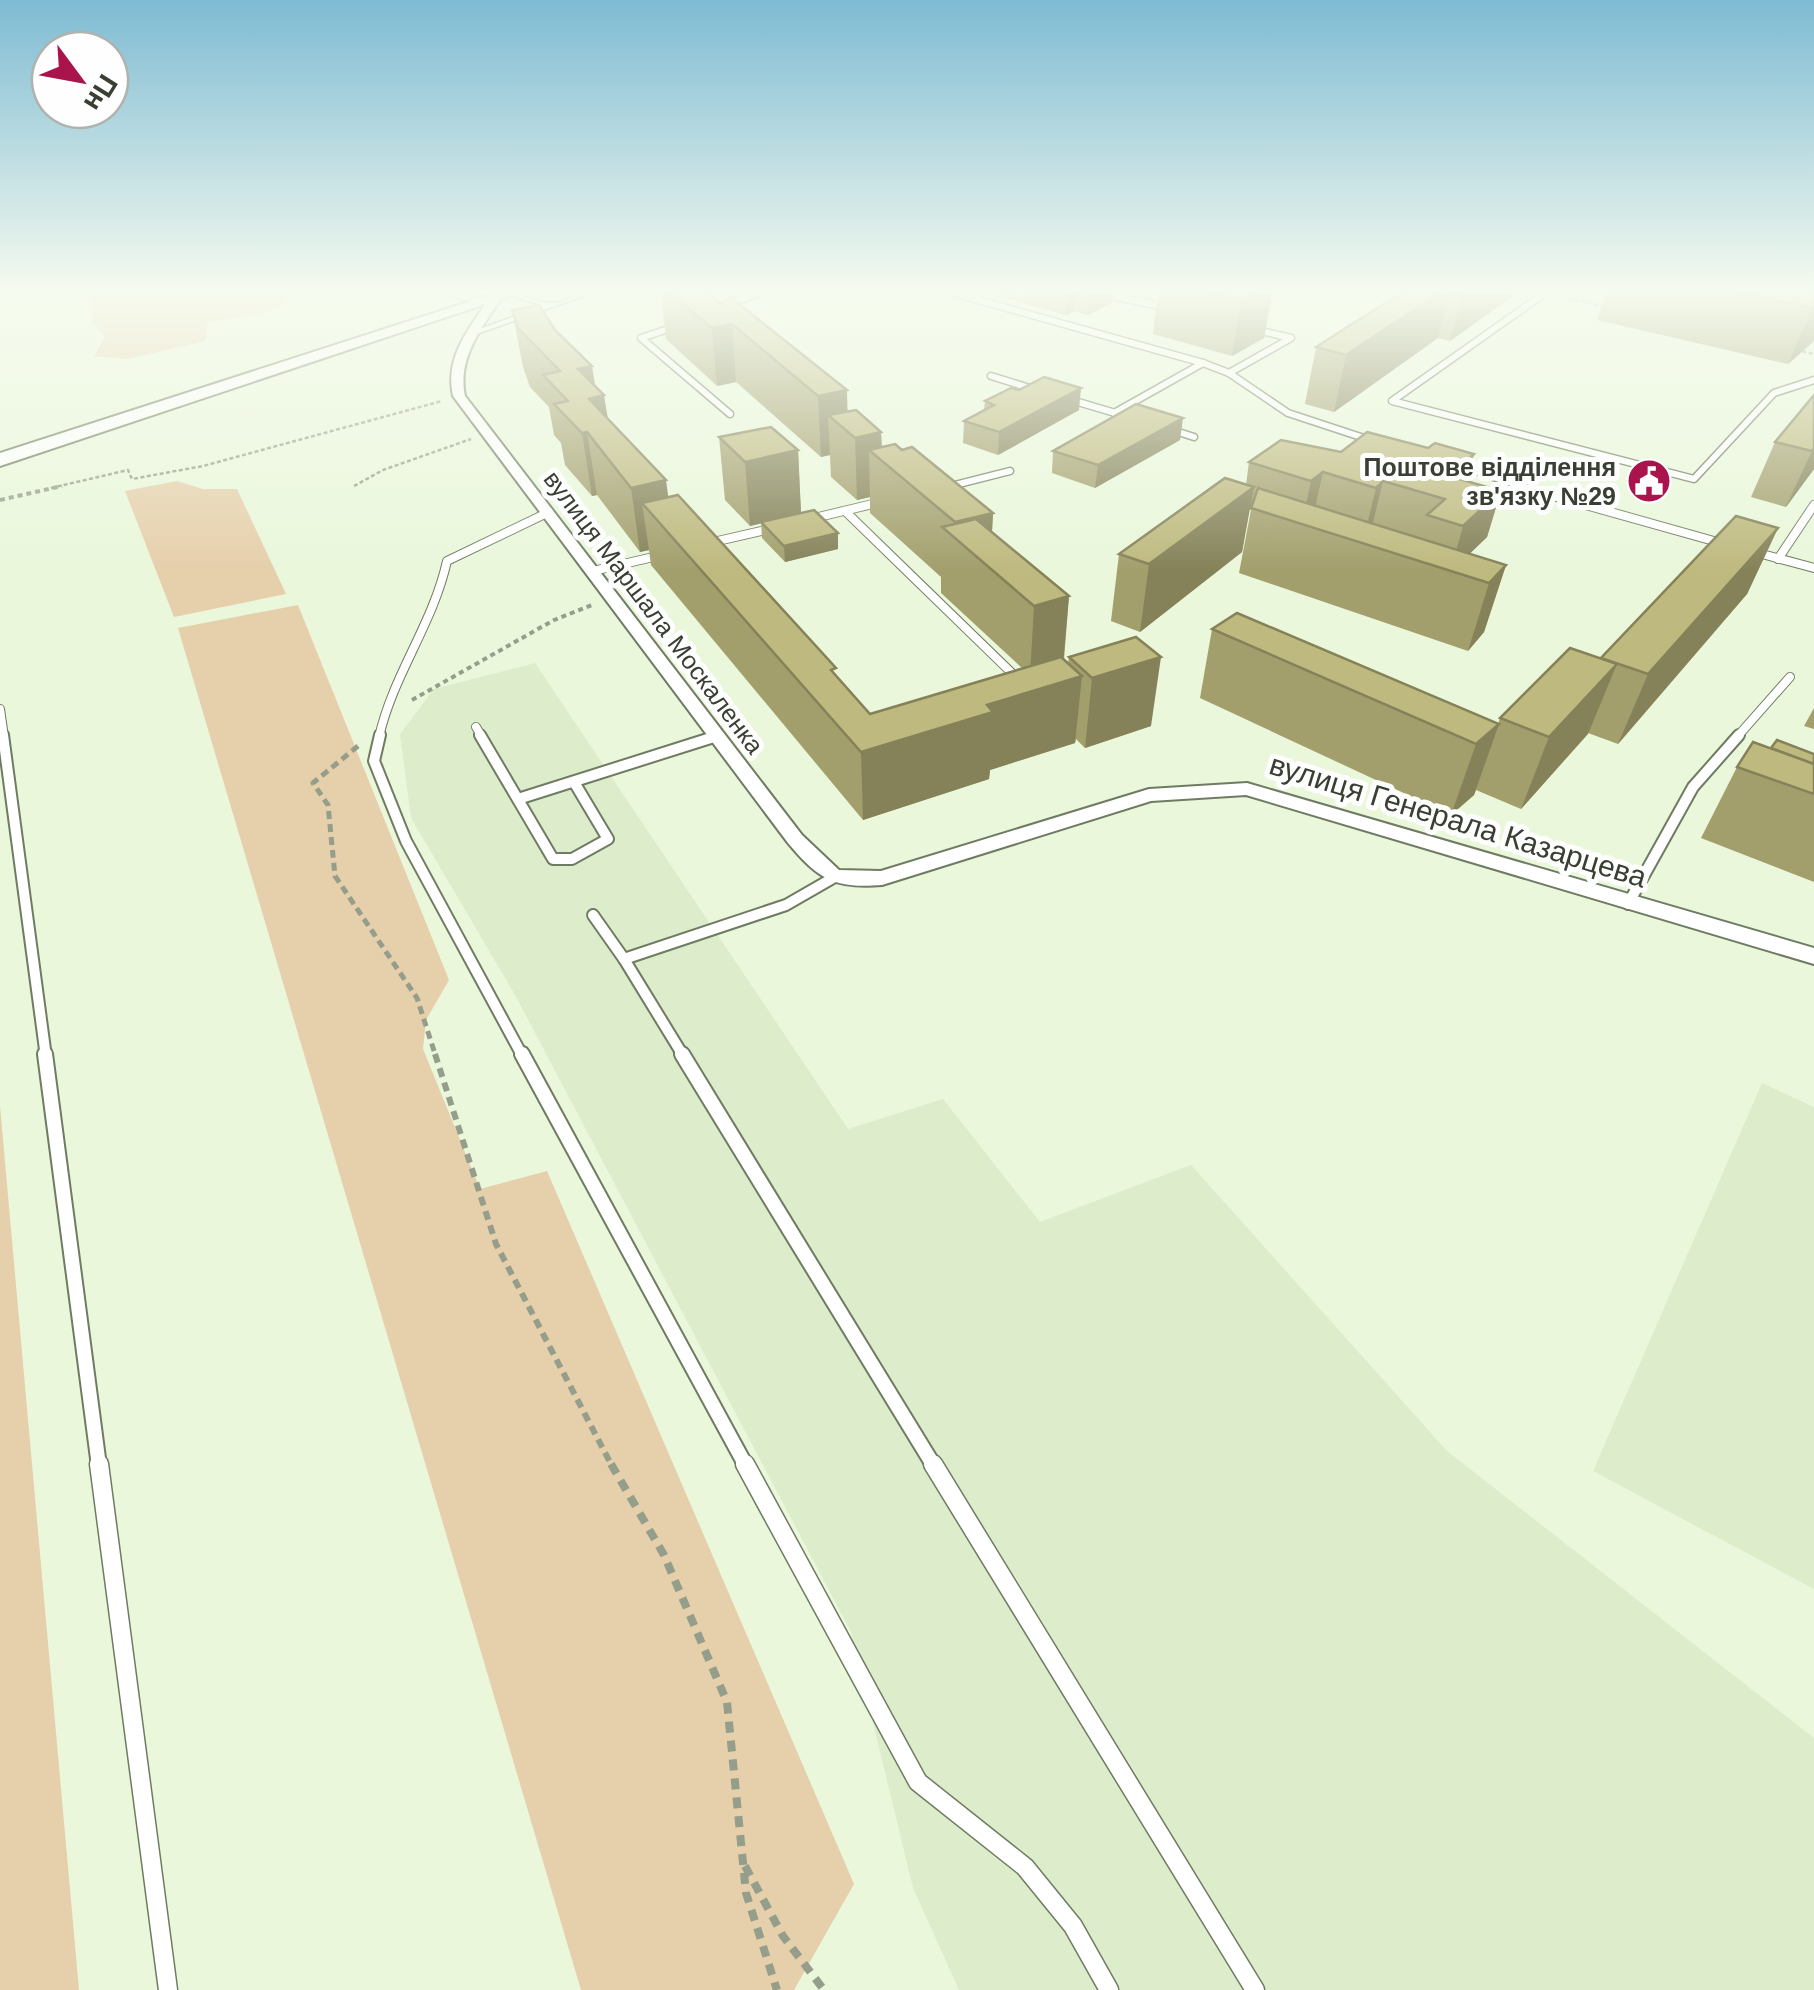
<svg xmlns="http://www.w3.org/2000/svg" width="1814" height="1990" font-family="Arial,sans-serif">
<style>
.built{fill:#ddedcb}
.green{fill:#e6cfab}
.lines{fill:none;stroke-linecap:round;stroke-linejoin:round}
.service-far4-casing{stroke:#6f7b62;stroke-width:9}
.service-far3-casing{stroke:#6f7b62;stroke-width:10}
.service-far2-casing{stroke:#6f7b62;stroke-width:14}
.service-far1-casing{stroke:#6f7b62;stroke-width:18}
.service-casing{stroke:#6f7b62;stroke-width:21}
.pedestrian-casing{stroke:#6f7b62;stroke-width:3}
.minor-casing{stroke:#6f7b62;stroke-width:4}
.secondary-casing{stroke:#6f7b62;stroke-width:4}
.path-far4{stroke:#959e8a;stroke-width:2.5;stroke-dasharray:4 2.5;stroke-linecap:butt}
.path-far3{stroke:#959e8a;stroke-width:4;stroke-dasharray:5 4;stroke-linecap:butt}
.path-far2{stroke:#959e8a;stroke-width:5;stroke-dasharray:8 5;stroke-linecap:butt}
.path-far1{stroke:#959e8a;stroke-width:6;stroke-dasharray:9 6;stroke-linecap:butt}
.path{stroke:#959e8a;stroke-width:8;stroke-dasharray:11 8;stroke-linecap:butt}
.service-far4{stroke:#fff;stroke-width:6}
.service-far3{stroke:#fff;stroke-width:8}
.service-far2{stroke:#fff;stroke-width:10}
.service-far1{stroke:#fff;stroke-width:14}
.service{stroke:#fff;stroke-width:18}
.pedestrian{fill:#fff;fill-rule:evenodd}
.minor{fill:#fff;fill-rule:evenodd}
.secondary{fill:#fff;fill-rule:evenodd}
.wall{fill:#a39f6d}
.shaded-wall{fill:#858259}
.building{fill:#beb97f;stroke:#858259;stroke-width:2.5}
.labels{text-anchor:middle;stroke-width:10;stroke-linejoin:round;paint-order:stroke}
.far-poi-label{font-size:25px;font-weight:bold;fill:#3a3f34;stroke:#fefefe;text-anchor:end}
.far-street-label{font-size:25px;fill:#3a3f34;stroke:#fefefe}
.street-label{font-size:30px;fill:#3a3f34;stroke:#fefefe}
</style>
<rect width="100%" height="100%" fill="#eaf7db"/>
<g class="built">
<path d="M535 663 848 1129 943 1099 1040 1222 1191 1165 1447 1451 1814 1738V1990H959L913 1888 851 1632 515 995 411 818 400 734 434 689Z"/>
<path d="M1762 1083 1814 1107V1589L1593 1471Z"/>
</g>
<g class="green">
<path d="M91 293H290L277 310 207 323 206 341 127 359 94 356 105 336 92 323Z"/>
<path d="M177 481 203 489H237L286 594 174 617 125 491Z"/>
<path d="M298 605 449 980 426 1020 423 1049 480 1189 547 1171 854 1884 794 1990H581L178 628Z"/>
<path d="M0 1106 79 1990H0Z"/>
</g>
<g class="lines">
<defs>
<g id="service-far4">
<path d="M452 293 482 302"/>
<path d="M953 293 1203 363 1229 373 1288 413 1373 441"/>
<path d="M1097 293 1166 307"/>
<path d="M1158 293 1152 295 1168 306"/>
<path d="M1545 293 1392 401 1694 479 1774 393 1814 380"/>
<path d="M721 306 760 293"/>
<path d="M677 326 641 338 730 414"/>
<path d="M1229 373 1291 338 1253 329"/>
<path d="M991 376 1036 390"/>
<path d="M1068 399 1132 418"/>
<path d="M1114 413 1203 363"/>
<path d="M1169 429 1194 437"/>
<path d="M1458 465 1526 488"/>
<path d="M943 488 1010 471"/>
</g>
<g id="service-far3">
<path d="M1518 486 1728 545"/>
<path d="M943 488 953 486"/>
<path d="M845 511 1021 682"/>
<path d="M806 520 881 502"/>
<path d="M709 543 774 528"/>
<path d="M1751 551 1814 568"/>
<path d="M1778 559 1814 505"/>
<path d="M593 571 662 555"/>
<path d="M0 709 4 737"/>
<path d="M476 727 482 737"/>
<path d="M379 737C393 675 433 624 447 561L549 512"/>
<path d="M713 737 717 736"/>
<path d="M1737 737 1790 677"/>
</g>
<g id="service-far2">
<path d="M3 735 46 1057"/>
<path d="M380 735 374 761 406 841 523 1057"/>
<path d="M480 735 553 859H572L608 839 574 782"/>
<path d="M518 799 717 736"/>
<path d="M1628 904 1693 787 1739 735"/>
<path d="M593 915 624 959"/>
<path d="M684 1057 624 959 786 905 833 878"/>
</g>
<g id="service-far1">
<path d="M45 1054 99 1466"/>
<path d="M522 1054 746 1466"/>
<path d="M682 1054 934 1466"/>
</g>
<g id="service">
<path d="M99 1464 168 1990"/>
<path d="M745 1464 918 1782 1025 1867 1073 1926 1109 1990"/>
<path d="M933 1464 1255 1990"/>
</g>
<path id="pedestrian" d="M504 293C520 292 537 304 552 303 567 302 578 292 592 293L471 336V332L543 306Z"/>
<path id="minor" d="M492 295 502 297C482 328 457 357 465 396L802 835 839 870 881 871 1149 789 1247 783 1814 948V964L1246 795 1151 801 882 885C834 889 818 879 788 843L453 396C444 356 471 326 492 295Z"/>
<path id="secondary" d="M496 293H519L0 466V453Z"/>
</defs>
<use href="#service-far4" class="service-far4-casing"/>
<use href="#service-far3" class="service-far3-casing"/>
<use href="#service-far2" class="service-far2-casing"/>
<use href="#service-far1" class="service-far1-casing"/>
<use href="#service" class="service-casing"/>
<use href="#pedestrian" class="pedestrian-casing"/>
<use href="#minor" class="minor-casing"/>
<use href="#secondary" class="secondary-casing"/>
<g class="path-far4">
<path d="M1562 297 1605 306"/>
<path d="M1796 350 1814 354"/>
<path d="M354 486 383 470 471 439"/>
<path d="M51 488 128 470 132 479 203 466 442 401"/>
</g>
<g class="path-far3">
<path d="M0 500 62 486"/>
<path d="M412 700 554 620 592 605"/>
</g>
<path class="path-far2" d="M358 746 313 783 328 805 335 876 417 998 436 1057"/>
<path class="path-far1" d="M435 1054 496 1244 612 1466"/>
<g class="path">
<path d="M611 1464 664 1555 727 1702 746 1893 777 1990"/>
<path d="M745 1866 783 1936 824 1990"/>
</g>
<use href="#service-far4" class="service-far4"/>
<use href="#service-far3" class="service-far3"/>
<use href="#service-far2" class="service-far2"/>
<use href="#service-far1" class="service-far1"/>
<use href="#service" class="service"/>
<use href="#pedestrian" class="pedestrian"/>
<use href="#minor" class="minor"/>
<use href="#secondary" class="secondary"/>
</g>
<g class="wall">
<path d="M661 293H708L722 304 847 390V411L881 432 882 447 902 450 993 513 992 532 1069 596 1064 660 1068 664 1069 657 1151 726 1085 748 1076 739 1075 743 990 770 989 779 863 820 651 565 649 550 640 552 597 495 592 496 565 465 561 443 554 435 549 407 530 387 523 367 512 310 555 330 595 386 608 419 668 497 870 714 1023 669 941 593V577L870 513V497L857 500 831 477 830 455 821 457 736 382 717 386 666 339Z"/>
<path d="M987 293H1113L1112 303 1087 315 1074 311 1066 315Z"/>
<path d="M1158 293H1272L1264 338 1232 356 1153 334Z"/>
<path d="M1401 293H1517L1450 341 1438 338 1334 412 1305 404 1316 347Z"/>
<path d="M1606 293H1814V341L1788 364 1597 320Z"/>
<path d="M1019 390 1079 410 998 455 963 443 964 421 984 410 985 401Z"/>
<path d="M1814 395V469L1786 507 1751 497 1775 442Z"/>
<path d="M719 437 798 450 801 513 838 533V549L785 562 762 538 761 523 750 526 725 500Z"/>
<path d="M1180 440 1095 488 1052 473 1053 451Z"/>
<path d="M1428 448 1474 454 1466 481 1501 491 1487 537 1469 554 1506 565 1484 632 1468 651 1239 573 1251 510H1249L1242 552 1140 632 1111 621 1119 554 1246 485 1249 462 1341 452Z"/>
<path d="M1778 528 1747 594 1618 744 1588 733 1521 809 1476 790 1474 795 1451 815 1200 698 1212 629 1498 724 1500 718 1601 659Z"/>
<path d="M1814 708V729L1804 726Z"/>
<path d="M1771 749 1814 754V882L1701 838 1737 767Z"/>
</g>
<g class="shaded-wall">
<path d="M1067 293H1075L1074 311 1066 315Z"/>
<path d="M1089 293H1113L1112 303 1087 315Z"/>
<path d="M1255 293H1272L1264 338 1232 356 1241 300Z"/>
<path d="M1439 293H1449L1438 338 1334 412 1346 355Z"/>
<path d="M1463 293H1517L1450 341Z"/>
<path d="M1814 306V341L1788 364 1812 308Z"/>
<path d="M732 324 736 382 717 386 712 328Z"/>
<path d="M592 366 597 397 604 395 614 456 607 458 578 369Z"/>
<path d="M1081 388 1079 410 998 455 999 432Z"/>
<path d="M847 390 848 432 828 415 830 455 821 457 818 396Z"/>
<path d="M1183 418 1180 440 1095 488 1098 465Z"/>
<path d="M587 432 597 495 592 496 582 433Z"/>
<path d="M881 432 882 461 869 450 870 497 857 500 855 438Z"/>
<path d="M1814 448V469L1786 507 1812 451Z"/>
<path d="M798 450 801 514 750 526 745 462Z"/>
<path d="M1474 454 1461 498 1449 476Z"/>
<path d="M1323 472 1313 517 1302 524 1311 481Z"/>
<path d="M666 480 674 539 642 503 649 550 640 552 631 488Z"/>
<path d="M1383 481 1372 526 1365 533 1376 488Z"/>
<path d="M1254 487 1242 552 1140 632 1149 564Z"/>
<path d="M1501 491 1487 537 1450 573 1463 526Z"/>
<path d="M993 513 990 568 954 538 955 522Z"/>
<path d="M1778 528 1747 594 1618 744 1648 674Z"/>
<path d="M838 533V549L785 562 784 546Z"/>
<path d="M1506 565 1484 632 1468 651 1489 583Z"/>
<path d="M1069 596 1063 664 1030 675 1034 606Z"/>
<path d="M1161 657 1151 726 1085 748 1092 678Z"/>
<path d="M1617 664 1588 734 1521 809 1549 737Z"/>
<path d="M1082 676 1075 743 990 770 989 779 863 820 861 752 987 705Z"/>
<path d="M1499 724 1474 795 1451 815 1476 744Z"/>
</g>
<g class="building">
<path d="M670 293H708L722 304 729 296 847 390 818 396 732 324 712 328Z"/>
<path d="M1213 293H1255L1241 300Z"/>
<path d="M1401 293H1439L1346 355 1316 347Z"/>
<path d="M1741 293H1814V306L1812 308Z"/>
<path d="M539 305 555 330 592 366 578 369 604 395 589 399 666 480 631 488 587 432 582 433 554 404 568 401 543 375 560 371 519 329 512 310Z"/>
<path d="M1044 377 1081 388 999 432 964 421 994 405 985 401 1011 388 1019 390Z"/>
<path d="M1814 395V448L1812 451 1775 442Z"/>
<path d="M1136 404 1183 418 1098 465 1053 451Z"/>
<path d="M856 410 881 432 855 438 828 415Z"/>
<path d="M771 427 798 450 745 462 719 437Z"/>
<path d="M1367 432 1428 448 1435 443 1474 454 1449 476 1501 491 1463 526 1427 515 1445 499 1383 481 1376 488 1323 472 1311 481 1249 462 1281 440 1341 452Z"/>
<path d="M895 444 902 450 912 447 993 513 955 522 869 450Z"/>
<path d="M1225 478 1254 487 1149 564 1119 554Z"/>
<path d="M1258 488 1506 565 1489 583 1251 508Z"/>
<path d="M678 495 836 668 831 670 870 714 1061 657 1082 676 987 705 993 712 861 752 642 503Z"/>
<path d="M814 510 838 533 784 546 761 522Z"/>
<path d="M1736 516 1778 528 1648 674 1601 658Z"/>
<path d="M976 519 1069 596 1034 606 942 527Z"/>
<path d="M1237 613 1499 724 1476 744 1212 629Z"/>
<path d="M1136 637 1161 657 1092 678 1069 657Z"/>
<path d="M1570 648 1617 664 1549 737 1500 718Z"/>
<path d="M1777 740 1814 754V764L1771 748Z"/>
<path d="M1753 742 1814 764V794L1737 767Z"/>
</g>
<linearGradient id="sky" x2="0" y2="1"><stop stop-color="#7ebbd3"/><stop offset="0.51" stop-color="#f6fbef"/><stop offset="1" stop-color="#f6fbef" stop-opacity="0"/></linearGradient>
<rect width="1814" height="571" fill="url(#sky)"/>
<defs>
<symbol id="civic-disc" viewBox="-11 -11 22 22"><circle r="9.5" fill="#a8144b" stroke="#fefefe"/><path d="M-.6-6.5H3V-4.5H.6V-3L4-1V1h2V6H-6V1h2V-1L-.6-3ZM-1.2 2.5V6h2.4V2.5Z" fill="#fff"/></symbol>
</defs>
<g fill-rule="evenodd">
<use href="#civic-disc" x="1624" y="456" width="50" height="50"/>
</g>
<g class="labels">
<g class="far-poi-label">
<text x="1616" y="476">Поштове відділення<tspan x="1616" dy="29">зв'язку №29</tspan></text>
</g>
<g class="far-street-label">
<text transform="translate(654 612) rotate(53)" y="9">вулиця Маршала Москаленка</text>
</g>
<g class="street-label">
<text transform="translate(1458 821) rotate(17)" y="10">вулиця Генерала Казарцева</text>
</g>
</g>
<g transform="translate(80 80) rotate(122)"><circle r="48" fill="#fefefe" stroke="#b0b2ad" stroke-width="2.5"/>
<path d="M0-8L18 38L0 25L-18 38Z" fill="#a8144b"/>
<text y="-15" font-size="28" font-weight="bold" text-anchor="middle" fill="#3a3f34">Пн</text>
</g>
</svg>
